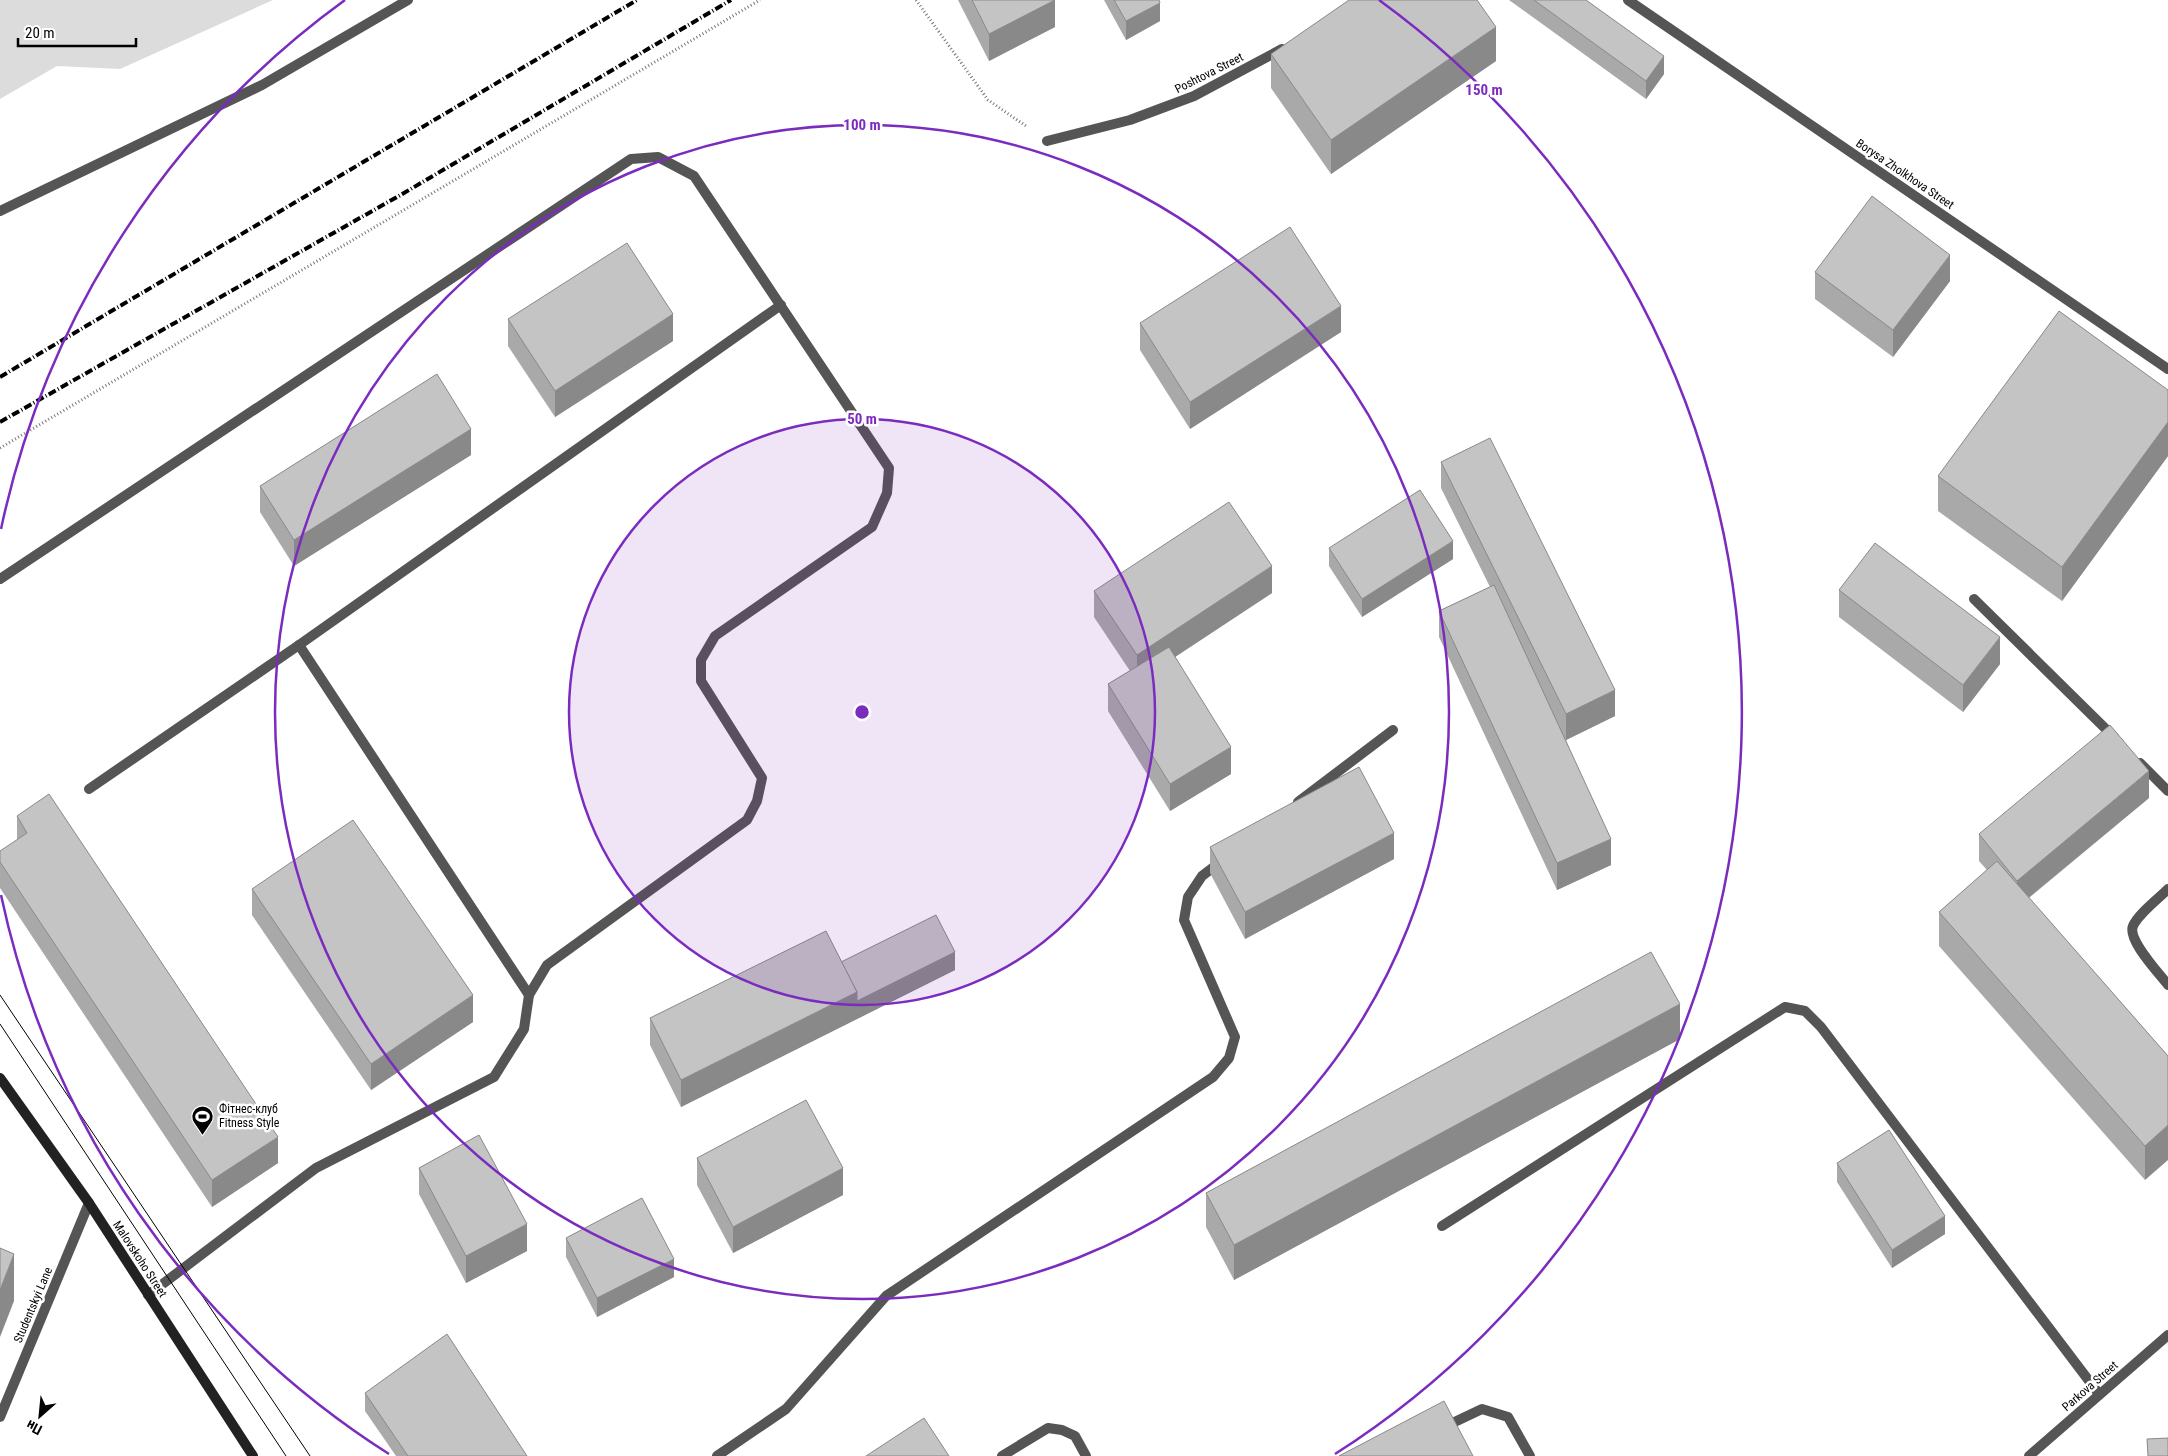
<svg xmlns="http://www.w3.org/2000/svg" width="2168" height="1456" font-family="'Roboto Condensed',sans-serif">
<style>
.green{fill:#dcdcdc}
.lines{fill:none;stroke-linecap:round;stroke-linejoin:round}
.path{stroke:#777;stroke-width:3;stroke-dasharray:1 2.5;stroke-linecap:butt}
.lane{stroke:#555;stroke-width:10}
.street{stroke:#555;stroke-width:10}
.secondary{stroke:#222;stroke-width:10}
.tram{stroke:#000;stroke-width:1}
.rail{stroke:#000;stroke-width:4;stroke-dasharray:8 2.5 1 2.5;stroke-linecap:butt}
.wall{fill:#a9a9a9}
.shaded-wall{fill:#898989}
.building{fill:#c4c4c4;stroke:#898989}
.ring{fill:none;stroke:#7b2cbf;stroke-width:2.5}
.labels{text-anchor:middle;stroke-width:5;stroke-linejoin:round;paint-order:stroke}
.street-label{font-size:12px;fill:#000;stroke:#fff}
.poi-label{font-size:12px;fill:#000;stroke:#fff;text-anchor:start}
.centre{fill:#7b2cbf;stroke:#fff;stroke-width:2.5}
.ring-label{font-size:15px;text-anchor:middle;font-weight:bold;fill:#7b2cbf;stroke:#fff;stroke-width:5;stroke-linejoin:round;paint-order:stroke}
</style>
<rect width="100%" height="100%" fill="#fff"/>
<path class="green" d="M0 0H273L120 69 57 66 0 99Z"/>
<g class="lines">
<g class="path">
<path d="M916 0 988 100 1026 126"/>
<path d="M0 448 760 0"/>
</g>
<g class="lane">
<path d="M0 211 262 85 408 0"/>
<path d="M0 579 631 159 658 157 694 176 889 468 887 493 872 527 715 636 701 660V681L762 778 757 801 747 820 547 965 529 995 524 1029 494 1077 316 1168 148 1295"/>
<path d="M1974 599 2114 737"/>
<path d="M299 645 529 995"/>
<path d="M2140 763 2168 791"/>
<path d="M89 789 299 645 781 305"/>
<path d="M1298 802 1393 730"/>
<path d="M2168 889C2159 898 2138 914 2133 926 2127 940 2159 973 2168 985"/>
<path d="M1442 1226 1785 1007 1805 1011 1821 1027 2099 1394"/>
<path d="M1444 1427 1482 1409 1508 1417 1530 1456"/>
<path d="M717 1456 786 1409 886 1296 1213 1077 1229 1058 1235 1037 1184 920 1188 897 1202 876 1219 863"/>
<path d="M1002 1456 1048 1428 1062 1430 1075 1436 1086 1456"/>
</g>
<g class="street">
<path d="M1628 0 2168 369"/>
<path d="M1047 141 1130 120 1194 96 1282 49"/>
<path d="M0 1417 89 1203"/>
<path d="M2029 1456 2168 1335"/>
</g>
<path class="secondary" d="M0 1078 89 1203 253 1456"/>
<g class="tram">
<path d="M0 995 310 1456"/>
<path d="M0 1024 286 1456"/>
</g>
<g class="rail">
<path d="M0 377 637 0"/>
<path d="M0 422 404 193 731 0"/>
</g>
</g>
<g class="wall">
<path d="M958 0H1055V27L989 61Z"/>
<path d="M1104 0H1159L1160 21 1126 40Z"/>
<path d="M1509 0H1586L1664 74 1646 99Z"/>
<path d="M1271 54 1496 61 1331 174 1271 88Z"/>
<path d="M1815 272 1950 281 1893 357 1815 299Z"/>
<path d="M508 319 673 341 555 417 508 346Z"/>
<path d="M1140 323 1341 332 1190 429 1140 350Z"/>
<path d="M2168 390V456L2062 601 1938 511V476Z"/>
<path d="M471 455 294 566 260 512V486Z"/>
<path d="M1441 462 1615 716 1566 740 1611 865 1557 890 1439 637V611L1490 587 1441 488Z"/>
<path d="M1329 548 1453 559 1362 617 1329 566Z"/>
<path d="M1839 590 2000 664 1963 712 1839 617Z"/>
<path d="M1094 591 1272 593 1175 657 1231 774 1170 811 1108 711V684L1130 671 1094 617Z"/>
<path d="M2149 798 2029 898 2168 1056 2145 1180 1939 946V912L1987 870 1979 861V834Z"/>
<path d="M17 816 278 1163 212 1207 0 888V851L17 840Z"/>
<path d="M1210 847 1394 859 1245 939 1210 873Z"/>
<path d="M252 889 473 1022 371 1090 252 915Z"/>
<path d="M841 962 955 970 681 1107 650 1045V1018Z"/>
<path d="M1680 1039 1234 1280 1206 1227V1193Z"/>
<path d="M697 1158 843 1195 733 1253 697 1185Z"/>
<path d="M1837 1163 1945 1234 1892 1268 1837 1182Z"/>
<path d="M419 1168 527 1251 466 1283 419 1194Z"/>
<path d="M566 1238 674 1277 597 1317 566 1257Z"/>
<path d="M365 1393 527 1456H396L365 1411Z"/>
</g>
<g class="shaded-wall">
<path d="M1055 0V27L989 61V34Z"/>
<path d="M1160 3V21L1126 40V21Z"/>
<path d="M1496 27V61L1331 174V140Z"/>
<path d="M1664 56V74L1646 99V81Z"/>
<path d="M1950 255V281L1893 357V330Z"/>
<path d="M1341 306V332L1190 429V402Z"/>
<path d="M673 314V341L555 417V391Z"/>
<path d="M2168 422V456L2062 601V567Z"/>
<path d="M471 429V455L294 566V540Z"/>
<path d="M1453 541V559L1362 617V599Z"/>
<path d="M1272 566V593L1137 682V655Z"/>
<path d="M2000 637V664L1963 712V685Z"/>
<path d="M1615 690V716L1566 740V714Z"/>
<path d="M1231 747V774L1170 811V784Z"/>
<path d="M2149 771V798L2017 907V881Z"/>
<path d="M1394 833V859L1245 939V912Z"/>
<path d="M1611 839V865L1557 890V863Z"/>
<path d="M955 952V970L681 1107V1080L857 992Z"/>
<path d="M473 995V1022L371 1090V1064Z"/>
<path d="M1680 1004V1039L1234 1280V1245Z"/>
<path d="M2168 1125V1160L2145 1180V1146Z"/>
<path d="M278 1137V1163L212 1207V1180Z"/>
<path d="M843 1168V1195L733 1253V1227Z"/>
<path d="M1945 1216V1234L1892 1268V1250Z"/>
<path d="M527 1224V1251L466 1283V1256Z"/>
<path d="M14 1254V1301L0 1337V1290Z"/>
<path d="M674 1259V1277L597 1317V1298Z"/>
</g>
<g class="building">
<path d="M972 0H1055L989 34Z"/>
<path d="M1114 0H1159L1160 3 1126 21Z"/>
<path d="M1349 0H1477L1496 27 1331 140 1271 54Z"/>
<path d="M1534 0H1586L1664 56 1646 81Z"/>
<path d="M1872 196 1950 255 1893 330 1815 272Z"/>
<path d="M1290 227 1341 306 1190 402 1140 323Z"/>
<path d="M627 243 673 314 555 391 508 319Z"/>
<path d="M2059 311 2168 390V422L2062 567 1938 476Z"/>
<path d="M437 374 471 429 294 540 260 486Z"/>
<path d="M1490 438 1615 690 1566 714 1441 462Z"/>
<path d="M1420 490 1453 541 1362 599 1329 548Z"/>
<path d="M1229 502 1272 566 1137 655 1094 591Z"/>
<path d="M1875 543 2000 637 1963 685 1839 590Z"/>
<path d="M1494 585 1611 839 1557 863 1439 611Z"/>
<path d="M1169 647 1231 747 1170 784 1108 684Z"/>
<path d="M2110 725 2149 771 2017 881 1979 834Z"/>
<path d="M1359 767 1394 833 1245 912 1210 847Z"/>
<path d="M49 794 278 1137 212 1180 0 862V851L27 833 17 816Z"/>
<path d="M353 820 473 995 371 1064 252 889Z"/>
<path d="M1997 861 2168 1056V1125L2145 1146 1939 912Z"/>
<path d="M936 915 955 952 857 1001V992L841 962Z"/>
<path d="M826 931 857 992 681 1080 650 1018Z"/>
<path d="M1651 952 1680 1004 1234 1245 1206 1193Z"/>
<path d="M806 1100 843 1168 733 1227 697 1158Z"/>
<path d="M1889 1130 1945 1216 1892 1250 1837 1163Z"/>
<path d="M479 1135 527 1224 466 1256 419 1168Z"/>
<path d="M642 1198 674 1259 597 1298 566 1238Z"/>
<path d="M0 1248 14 1254 0 1290Z"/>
<path d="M447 1334 527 1456H408L365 1393Z"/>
<path d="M1444 1401 1473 1456H1339Z"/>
<path d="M924 1418 949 1456H866Z"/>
<path d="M2168 1438V1456H2148L2147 1439Z"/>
</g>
<circle cx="862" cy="712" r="293" fill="#7b2cbf" fill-opacity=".12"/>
<g class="ring">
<circle cx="862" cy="712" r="293"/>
<circle cx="862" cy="712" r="587"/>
<path d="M389 1454A880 880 0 0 1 1 895M1 529A880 880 0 0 1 345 0M1379 0A880 880 0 0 1 1335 1454"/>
</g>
<defs>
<symbol id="stadium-pin" viewBox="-11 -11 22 30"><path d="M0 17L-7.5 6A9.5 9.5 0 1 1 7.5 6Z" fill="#000" stroke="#fff"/><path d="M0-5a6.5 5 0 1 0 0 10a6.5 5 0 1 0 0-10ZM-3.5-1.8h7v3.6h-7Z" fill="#fff"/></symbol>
</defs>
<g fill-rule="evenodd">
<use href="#stadium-pin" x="190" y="1104" width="25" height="34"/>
</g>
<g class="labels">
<g class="street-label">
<text transform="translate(1209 73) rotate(-27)" y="4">Poshtova Street</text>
<text transform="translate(1905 174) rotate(34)" y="4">Borysa Zholkhova Street</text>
<text transform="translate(140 1259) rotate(57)" y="4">Malovskoho Street</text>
<text transform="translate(33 1305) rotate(-67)" y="4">Studentskyi Lane</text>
<text transform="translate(2090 1386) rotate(-41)" y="4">Parkova Street</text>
</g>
<g class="poi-label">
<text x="219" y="1113">Фітнес-клуб<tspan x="219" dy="14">Fitness Style</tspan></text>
</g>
</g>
<circle cx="862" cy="712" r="8" class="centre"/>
<g class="ring-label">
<text x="1484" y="95">150 m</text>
<text x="862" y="130">100 m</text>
<text x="862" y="424">50 m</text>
</g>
<g transform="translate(40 1416) rotate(207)" stroke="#ffffff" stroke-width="4" paint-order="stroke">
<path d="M0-4L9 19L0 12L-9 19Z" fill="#000000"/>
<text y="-8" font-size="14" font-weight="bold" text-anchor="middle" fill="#000000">Пн</text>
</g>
<path d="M18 38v8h118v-8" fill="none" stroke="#000000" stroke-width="2.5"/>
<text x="25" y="38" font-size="15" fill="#000000" stroke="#ffffff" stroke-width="4" paint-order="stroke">20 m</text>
</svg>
